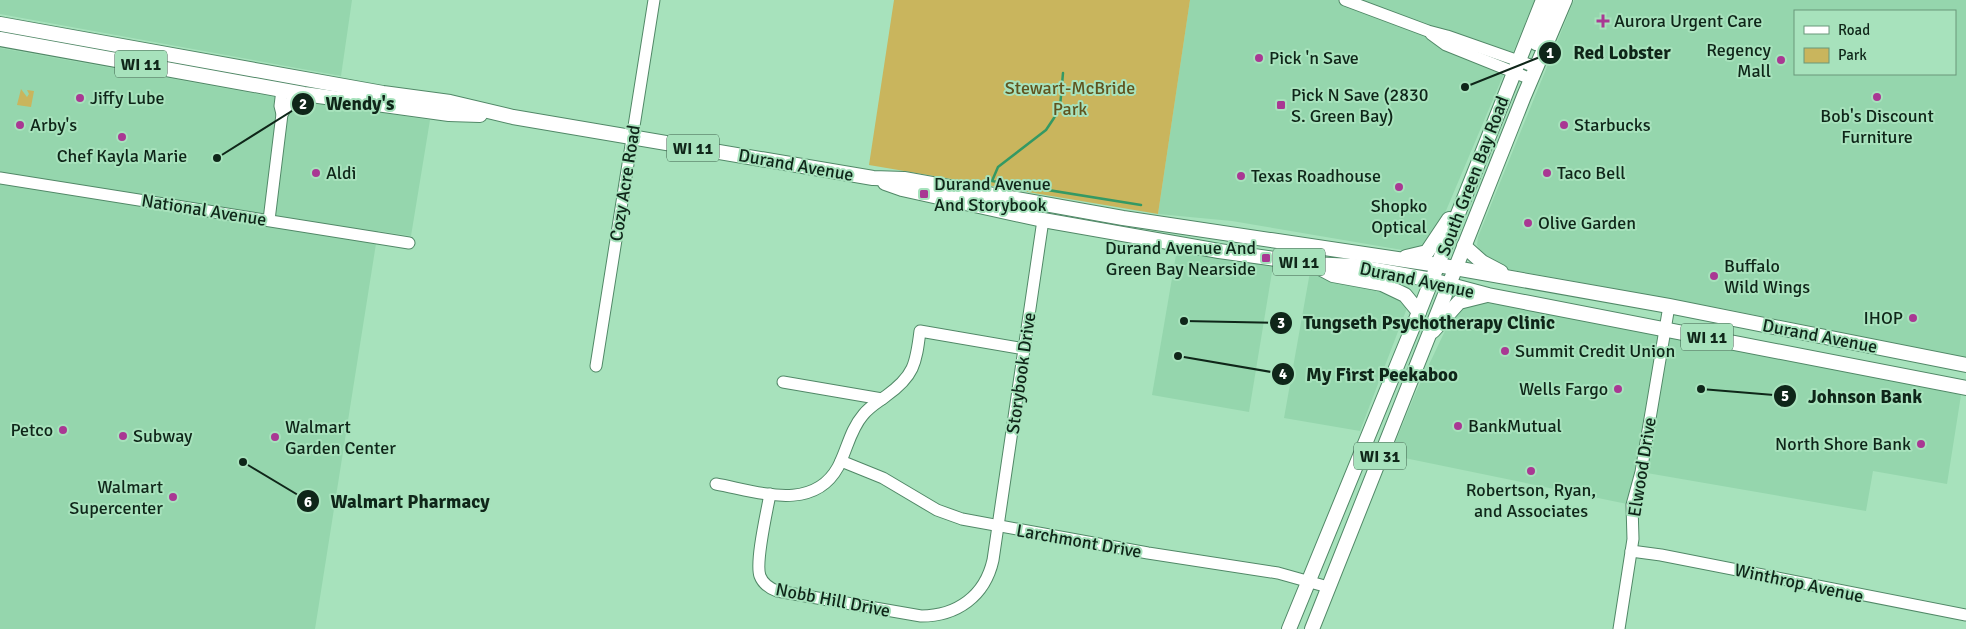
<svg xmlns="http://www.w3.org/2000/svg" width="1966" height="629" font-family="Signika,sans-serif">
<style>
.built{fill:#95d6ad;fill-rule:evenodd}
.green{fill:#c9b55d}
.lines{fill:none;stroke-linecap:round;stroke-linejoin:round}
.stream{stroke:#349964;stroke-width:2.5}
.minor-casing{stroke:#518867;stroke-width:13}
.major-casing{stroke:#518867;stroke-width:16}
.minor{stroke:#fff;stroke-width:11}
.major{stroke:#fff;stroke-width:14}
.poi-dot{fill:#a93893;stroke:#a7e2bc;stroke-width:2}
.labels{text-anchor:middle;stroke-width:4;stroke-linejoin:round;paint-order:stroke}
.shield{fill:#a7e2bc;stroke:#3d5e4a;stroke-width:1}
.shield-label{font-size:16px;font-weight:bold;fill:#0f2619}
.poi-label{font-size:18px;fill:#0f2619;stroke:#a7e2bc;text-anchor:start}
.park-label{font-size:18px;fill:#60531e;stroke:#a7e2bc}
.street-label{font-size:18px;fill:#0f2619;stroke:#a7e2bc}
.leader{fill:none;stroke:#0f2619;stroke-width:2}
.callout-dot{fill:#0f2619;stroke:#a7e2bc;stroke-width:2}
.mark-label{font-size:15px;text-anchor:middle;font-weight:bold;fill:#fff}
.callout-label{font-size:19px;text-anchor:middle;font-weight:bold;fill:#0f2619;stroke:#a7e2bc;stroke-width:4;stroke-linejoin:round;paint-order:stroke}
</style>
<rect width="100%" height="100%" fill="#a7e2bc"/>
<g class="built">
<path d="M0 0H352L341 76 0 14Z"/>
<path d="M1190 0H1535L1437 232 1427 248 1414 252 1232 221 1158 214Z"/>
<path d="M1574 0H1966V358L1731 310 1512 270 1497 267 1482 254 1477 245 1478 237ZM1795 11H1955V74H1795Z"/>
<path d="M0 48 257 94 430 120 411 236 378 231 315 629H0Z"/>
<path d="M1177 249 1273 266 1249 412 1152 395Z"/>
<path d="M1310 272 1321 277 1382 287 1399 296 1407 308 1360 431 1284 418Z"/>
<path d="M1479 302 1537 310 1961 395 1947 484 1873 471 1866 511 1641 472 1632 505 1390 455 1416 392 1453 314 1464 304Z"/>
</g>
<g class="green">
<path d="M894 0H1190L1158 214 869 165Z"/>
<path d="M21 89 27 97 29 94 27 90 34 91 31 107 17 105Z"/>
</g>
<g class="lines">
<path class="stream" d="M1063 73 1060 107 1054 118 1046 130 998 167 992 181 1141 205"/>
<defs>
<g id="minor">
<path d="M1345 0 1428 31 1447 36 1536 67"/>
<path d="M1431 34 1446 45 1531 79"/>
<path d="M282 114 289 103 304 94"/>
<path d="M0 178 409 243"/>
<path d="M269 220 282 114 280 106 282 90"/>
<path d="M596 366 654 0"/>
<path d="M783 382 882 399"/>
<path d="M841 461 883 478 937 510 962 519 1148 553 1278 573 1328 587"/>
<path d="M716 484C756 491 813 513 838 467 847 450 850 430 863 415 869 407 878 402 886 396 914 376 916 364 920 331L1025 349"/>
<path d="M770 494C767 511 755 562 760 576 763 584 769 588 777 591L921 616C957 616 985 596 993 560L1043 220"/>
<path d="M1631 551 1661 555 1966 615"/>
<path d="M1619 629 1633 539 1632 505 1641 472 1669 306"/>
</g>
<g id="major">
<path d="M0 24 383 93 450 102 513 117 873 178 904 179 1123 218 1438 265 1669 306 1966 365"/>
<path d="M0 39 304 94 449 114 480 115"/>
<path d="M1536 43 1554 0"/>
<path d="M885 183 902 189 1043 220 1219 251 1311 264 1354 266 1432 280 1488 295 1966 388"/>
<path d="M1464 246 1482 262 1501 272"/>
<path d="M1406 257 1427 252 1449 219"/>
<path d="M1316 266 1333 275 1382 284 1405 295 1419 312"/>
<path d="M1433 331 1459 302 1487 295"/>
<path d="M1289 629 1419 312 1543 0"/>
<path d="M1312 629 1524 96 1565 0"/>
</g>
</defs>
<use href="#minor" class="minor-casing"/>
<use href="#major" class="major-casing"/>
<use href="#minor" class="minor"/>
<use href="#major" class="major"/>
</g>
<g class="poi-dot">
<path d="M1600.5 13.5h5v5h5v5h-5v5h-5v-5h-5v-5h5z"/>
<circle cx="1259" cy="58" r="5"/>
<circle cx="1781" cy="60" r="5"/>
<circle cx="1877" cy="97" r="5"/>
<circle cx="80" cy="98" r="5"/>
<rect x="1276" y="100" width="10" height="10" rx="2.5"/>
<circle cx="20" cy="125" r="5"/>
<circle cx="1564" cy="125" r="5"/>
<circle cx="122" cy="137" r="5"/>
<circle cx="316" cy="173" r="5"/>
<circle cx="1547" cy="173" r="5"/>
<circle cx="1241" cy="176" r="5"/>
<circle cx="1399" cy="187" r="5"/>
<rect x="919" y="189" width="10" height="10" rx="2.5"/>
<circle cx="1528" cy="223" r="5"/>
<rect x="1261" y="253" width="10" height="10" rx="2.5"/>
<circle cx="1714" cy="276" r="5"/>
<circle cx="1913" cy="318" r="5"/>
<circle cx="1505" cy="351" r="5"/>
<circle cx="1618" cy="389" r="5"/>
<circle cx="1458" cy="426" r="5"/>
<circle cx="63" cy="430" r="5"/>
<circle cx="123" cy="436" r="5"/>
<circle cx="275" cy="437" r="5"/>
<circle cx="1921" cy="444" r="5"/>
<circle cx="1531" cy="471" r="5"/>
<circle cx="173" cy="497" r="5"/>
</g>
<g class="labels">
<g class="shield">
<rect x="115" y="50.5" width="52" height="27" rx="4"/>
<rect x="667" y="134.5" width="52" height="27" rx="4"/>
<rect x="1273" y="248.5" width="52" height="27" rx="4"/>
<rect x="1681" y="323.5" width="52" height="27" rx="4"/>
<rect x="1354" y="442.5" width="52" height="27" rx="4"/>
</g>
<g class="shield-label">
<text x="141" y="70">WI 11</text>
<text x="693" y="154">WI 11</text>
<text x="1299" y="268">WI 11</text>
<text x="1707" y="343">WI 11</text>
<text x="1380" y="462">WI 31</text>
</g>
<g class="poi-label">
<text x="1614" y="27">Aurora Urgent Care</text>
<text x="1771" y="56" text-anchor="end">Regency<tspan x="1771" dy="21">Mall</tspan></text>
<text x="1269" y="64">Pick 'n Save</text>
<text x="1291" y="101">Pick N Save (2830<tspan x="1291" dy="21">S. Green Bay)</tspan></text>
<text x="90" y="104">Jiffy Lube</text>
<text x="1877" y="122" text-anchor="middle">Bob's Discount<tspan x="1877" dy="21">Furniture</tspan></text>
<text x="30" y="131">Arby's</text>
<text x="1574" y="131">Starbucks</text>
<text x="122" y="162" text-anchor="middle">Chef Kayla Marie</text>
<text x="326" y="179">Aldi</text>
<text x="1557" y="179">Taco Bell</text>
<text x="1251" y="182">Texas Roadhouse</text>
<text x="934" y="190">Durand Avenue<tspan x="934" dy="21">And Storybook</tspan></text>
<text x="1399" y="212" text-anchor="middle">Shopko<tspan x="1399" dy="21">Optical</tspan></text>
<text x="1538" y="229">Olive Garden</text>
<text x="1256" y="254" text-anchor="end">Durand Avenue And<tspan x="1256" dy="21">Green Bay Nearside</tspan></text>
<text x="1724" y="272">Buffalo<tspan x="1724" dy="21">Wild Wings</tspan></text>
<text x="1903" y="324" text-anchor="end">IHOP</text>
<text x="1515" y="357">Summit Credit Union</text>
<text x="1608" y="395" text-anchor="end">Wells Fargo</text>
<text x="1468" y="432">BankMutual</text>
<text x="285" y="433">Walmart<tspan x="285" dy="21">Garden Center</tspan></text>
<text x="53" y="436" text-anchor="end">Petco</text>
<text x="133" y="442">Subway</text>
<text x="1911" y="450" text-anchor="end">North Shore Bank</text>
<text x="163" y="493" text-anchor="end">Walmart<tspan x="163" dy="21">Supercenter</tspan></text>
<text x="1531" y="496" text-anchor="middle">Robertson, Ryan,<tspan x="1531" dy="21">and Associates</tspan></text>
</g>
<g class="park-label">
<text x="1070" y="94">Stewart-McBride<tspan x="1070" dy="21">Park</tspan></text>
</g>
<g class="street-label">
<text transform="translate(796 165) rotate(10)" y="6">Durand Avenue</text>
<text transform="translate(1473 176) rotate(-69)" y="6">South Green Bay Road</text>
<text transform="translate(625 183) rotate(-81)" y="6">Cozy Acre Road</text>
<text transform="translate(204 210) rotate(9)" y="6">National Avenue</text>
<text transform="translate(1417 280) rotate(12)" y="6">Durand Avenue</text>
<text transform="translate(1820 336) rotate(11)" y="6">Durand Avenue</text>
<text transform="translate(1021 373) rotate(-82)" y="6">Storybook Drive</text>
<text transform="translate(1642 467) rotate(-81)" y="6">Elwood Drive</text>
<text transform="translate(1079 541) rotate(10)" y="6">Larchmont Drive</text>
<text transform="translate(1799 583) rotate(12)" y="6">Winthrop Avenue</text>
<text transform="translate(833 600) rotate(11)" y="6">Nobb Hill Drive</text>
</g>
</g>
<path class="leader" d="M1465 87L1550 53M217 158L303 104M1184 321L1281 323M1178 356L1283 374M1701 389L1785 396M243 462L308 501"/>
<g class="callout-dot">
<circle cx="1465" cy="87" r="5"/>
<circle cx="217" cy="158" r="5"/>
<circle cx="1184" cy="321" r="5"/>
<circle cx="1178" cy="356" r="5"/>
<circle cx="1701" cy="389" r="5"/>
<circle cx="243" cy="462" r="5"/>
<circle cx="1550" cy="53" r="12"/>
<circle cx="303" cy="104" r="12"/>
<circle cx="1281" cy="323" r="12"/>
<circle cx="1283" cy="374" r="12"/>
<circle cx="1785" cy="396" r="12"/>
<circle cx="308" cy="501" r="12"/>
</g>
<g class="mark-label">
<text x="1550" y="58">1</text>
<text x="303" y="109">2</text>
<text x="1281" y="328">3</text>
<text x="1283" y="379">4</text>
<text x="1785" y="401">5</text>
<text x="308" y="507">6</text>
</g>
<g class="callout-label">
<text x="1622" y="59">Red Lobster</text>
<text x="360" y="110">Wendy's</text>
<text x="1429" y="329">Tungseth Psychotherapy Clinic</text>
<text x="1382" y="381">My First Peekaboo</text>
<text x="1865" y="403">Johnson Bank</text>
<text x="410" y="508">Walmart Pharmacy</text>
</g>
<rect x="1794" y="10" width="162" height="65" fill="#a7e2bc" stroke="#6a977b"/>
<rect x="1804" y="26" width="25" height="8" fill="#ffffff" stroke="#6a977b"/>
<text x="1838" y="35" font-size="15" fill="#0f2619">Road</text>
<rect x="1804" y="48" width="25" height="15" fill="#c9b55d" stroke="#6a977b"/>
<text x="1838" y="60" font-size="15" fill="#0f2619">Park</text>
</svg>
